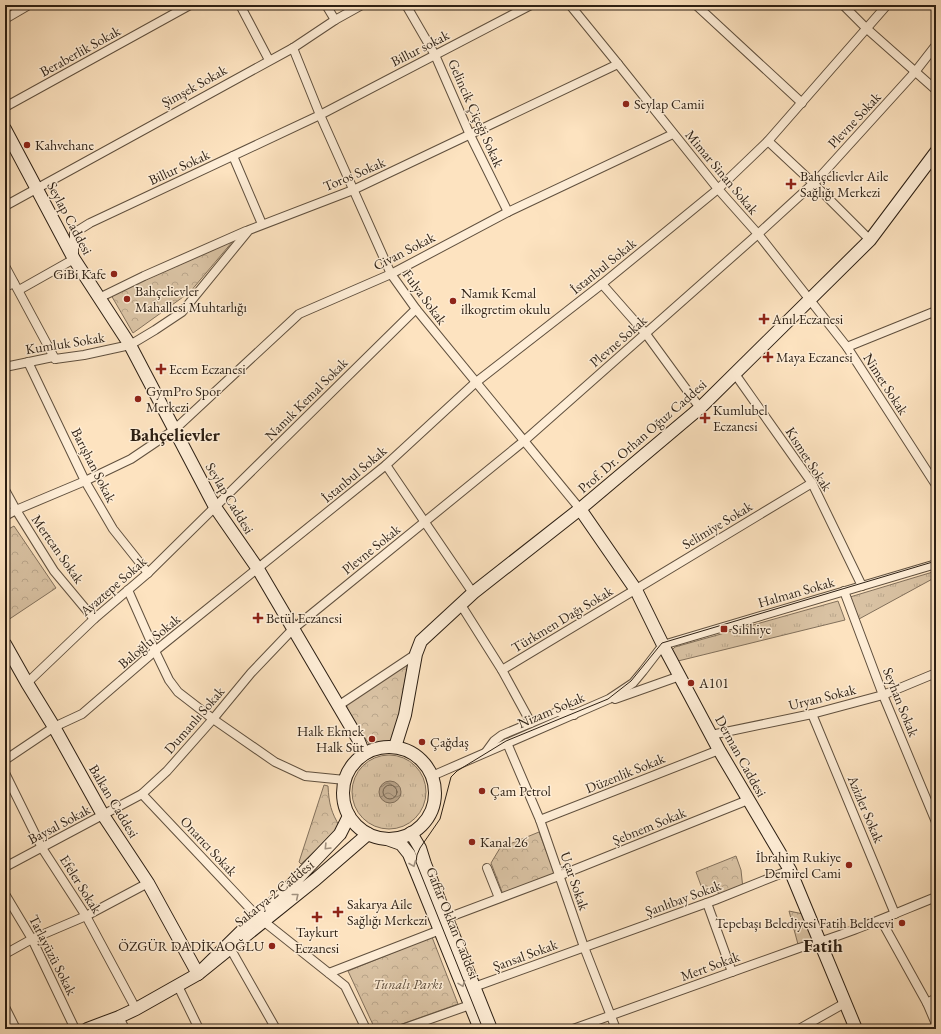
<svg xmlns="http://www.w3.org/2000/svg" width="941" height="1034" font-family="'EB Garamond',serif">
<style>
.grass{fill:url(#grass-tufts);stroke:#82705b}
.park{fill:url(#park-crowns);stroke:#82705b}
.water{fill:url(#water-waves);stroke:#7f6c57}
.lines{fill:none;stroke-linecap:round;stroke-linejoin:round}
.shore{stroke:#71604c;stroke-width:1}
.minor-casing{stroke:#60503e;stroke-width:10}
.secondary-casing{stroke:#2c1f13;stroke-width:14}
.minor{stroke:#feedd6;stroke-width:8}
.secondary{stroke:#feedd6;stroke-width:12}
.tram{stroke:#2c1f13;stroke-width:1}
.oneway{stroke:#a0907e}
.poi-dot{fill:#8f2418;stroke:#feedd6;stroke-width:1.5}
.labels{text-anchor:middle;stroke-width:3;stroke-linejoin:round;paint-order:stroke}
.street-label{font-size:14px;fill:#2c1f13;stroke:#feedd6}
.poi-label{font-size:14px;fill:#2c1f13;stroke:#feedd6;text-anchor:start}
.park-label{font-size:14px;font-style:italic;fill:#60503e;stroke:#feedd6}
.district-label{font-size:18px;font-weight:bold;fill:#2c1f13;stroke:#feedd6}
</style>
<defs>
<pattern id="grass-tufts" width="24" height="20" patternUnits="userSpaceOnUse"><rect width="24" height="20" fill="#d9c2a3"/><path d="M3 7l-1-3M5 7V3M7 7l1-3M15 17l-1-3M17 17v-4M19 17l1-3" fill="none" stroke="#baa68b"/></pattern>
<pattern id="park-crowns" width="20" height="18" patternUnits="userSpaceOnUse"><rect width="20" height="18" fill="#d9c2a3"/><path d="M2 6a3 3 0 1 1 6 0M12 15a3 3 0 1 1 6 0" fill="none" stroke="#baa68b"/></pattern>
<pattern id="water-waves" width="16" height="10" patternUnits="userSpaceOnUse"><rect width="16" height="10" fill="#b6a085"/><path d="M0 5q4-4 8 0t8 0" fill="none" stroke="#94826c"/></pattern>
</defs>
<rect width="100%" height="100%" fill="#fde3c0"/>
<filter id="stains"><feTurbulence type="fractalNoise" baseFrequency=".005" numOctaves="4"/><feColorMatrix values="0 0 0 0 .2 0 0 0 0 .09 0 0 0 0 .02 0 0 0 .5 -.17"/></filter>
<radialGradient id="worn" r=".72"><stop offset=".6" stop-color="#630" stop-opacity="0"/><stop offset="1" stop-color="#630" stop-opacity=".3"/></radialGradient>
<g class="grass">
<path d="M936 571V577L859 619 850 597Z"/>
<path d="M838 601 845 620 674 662 671 651 675 647Z"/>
<circle cx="389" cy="792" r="37"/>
</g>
<g class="park">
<path d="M233 241 190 292 133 333 111 295Z"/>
<path d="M14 526 56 588 5 622V531Z"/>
<path d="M408 662 395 743 372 748 342 706Z"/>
<path d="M324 785 328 786C329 804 331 812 340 827L301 864 299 862Z"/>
<path d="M539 832 556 877 504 897 491 863 500 848Z"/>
<path d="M736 856 741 870 743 889 720 898 716 887 703 891 696 872Z"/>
<path d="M789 911 808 915 819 943 799 948Z"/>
<path d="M432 937 458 1004 388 1029H375L348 971Z"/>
</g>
<circle class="water" cx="390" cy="792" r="11"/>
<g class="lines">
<circle class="shore" cx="390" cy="792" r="7"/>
<defs>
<g id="minor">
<path d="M240 5 269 60"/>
<path d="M326 5 335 20"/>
<path d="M406 5 435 55 470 135 508 212"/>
<path d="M570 5 618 64 718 189 758 234 847 347 936 485"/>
<path d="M696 5 802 103"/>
<path d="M843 5 866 28 936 90"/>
<path d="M5 19 29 5"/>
<path d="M293 48 320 115 391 274 416 309 580 509"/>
<path d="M5 107 190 5"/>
<path d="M768 141 813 183 870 240"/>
<path d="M233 156 262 224"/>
<path d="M5 206 293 48 335 20 362 5"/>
<path d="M5 266 55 359"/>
<path d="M602 284 646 334 700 408"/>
<path d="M5 287 14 283"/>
<path d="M19 290 74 259V233L90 223 320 115 531 5"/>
<path d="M99 298 144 276 246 231"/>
<path d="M847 347 936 311"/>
<path d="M28 362 85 481 113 529 148 573"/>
<path d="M5 367 53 357 55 359 84 355 130 345 155 330 182 312 249 230 353 190 618 64"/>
<path d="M735 374 812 483 862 586"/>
<path d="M386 465 473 593"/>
<path d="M5 490 16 510 54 571 94 619"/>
<path d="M5 516 16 510 85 481 131 459 174 430 299 314 391 274 508 212 673 134"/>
<path d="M128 590 155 651 169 680 178 692 213 719 275 762 305 776 345 780"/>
<path d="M844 591 883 695 936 822"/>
<path d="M461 605 502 670 531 723"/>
<path d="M502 670 812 483"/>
<path d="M27 683 94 619 148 573 416 309"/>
<path d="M615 699 680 676"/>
<path d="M338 706 416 654"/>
<path d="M812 714 895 914"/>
<path d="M711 735 812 714 883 695 936 673"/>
<path d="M507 743 540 820 584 947 616 1029"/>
<path d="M486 752 494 741 502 735 557 712H564L574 715"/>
<path d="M5 760 54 727 82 714 155 651 386 465 475 383 602 284 718 189 768 141 887 5"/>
<path d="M5 773 42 848 86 916 136 1009"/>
<path d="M432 776 609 699 633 683 643 671 663 645 936 564"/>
<path d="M142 794 257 916 345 986 366 1029"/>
<path d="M540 820 719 750"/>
<path d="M5 867 142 794 167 771 213 719 251 673 293 629 524 441 758 234 817 180 915 72 936 45"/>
<path d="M487 868 499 898"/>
<path d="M5 894 32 939 75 1029"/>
<path d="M707 903 732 972"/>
<path d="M447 918 556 877 748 800"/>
<path d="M881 920 927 1003 936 1024"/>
<path d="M230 948 276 1029"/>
<path d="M5 954 32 939 86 916 148 883"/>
<path d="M329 973 440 930"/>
<path d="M178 986 199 1029"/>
<path d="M474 987 715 900 790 870"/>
<path d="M927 1003 936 998"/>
<path d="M5 1007 16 1029"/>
<path d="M119 1017 125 1029"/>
<path d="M402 1029 470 1005"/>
<path d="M573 1029 799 948C846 935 891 915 936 897"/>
<path d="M799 1029 845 1003"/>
</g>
<g id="secondary">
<path d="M5 129 74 259 130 345 215 507 258 569 358 739 364 754"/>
<path d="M580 509 636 590 664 647 719 750 790 870 856 1029"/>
<path d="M5 644 27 683 54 727 103 815 148 883 198 974 136 1009 119 1017 87 1029"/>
<path d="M395 747 405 715 416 654 421 641 473 593 580 509 700 408 870 240 936 152"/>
<circle cx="389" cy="793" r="46"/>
<path d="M349 816 340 834 318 857 278 899 257 916 198 974 316 879 368 834"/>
<path d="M411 833 420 848 425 864 491 1029"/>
<path d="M387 839 401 844 409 854 480 1029"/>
</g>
</defs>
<use href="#minor" class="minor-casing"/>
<use href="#secondary" class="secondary-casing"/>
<use href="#minor" class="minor"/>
<use href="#secondary" class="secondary"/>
<path class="tram" d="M483 1029 416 862 417 855 420 848 440 819 451 777 457 771 506 741 608 699 631 681 662 643 936 561"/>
</g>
<defs><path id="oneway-chevron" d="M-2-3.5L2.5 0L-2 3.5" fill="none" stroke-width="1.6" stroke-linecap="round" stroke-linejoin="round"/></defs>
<g class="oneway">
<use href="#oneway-chevron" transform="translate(327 847) rotate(134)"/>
<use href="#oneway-chevron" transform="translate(413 864) rotate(68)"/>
<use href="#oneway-chevron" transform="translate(296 896) rotate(-39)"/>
<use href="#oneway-chevron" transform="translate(462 984) rotate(69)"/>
</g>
<g class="poi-dot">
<circle cx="626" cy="104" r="4"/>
<circle cx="27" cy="145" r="4"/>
<path d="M789 178h4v4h4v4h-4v4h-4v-4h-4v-4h4z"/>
<circle cx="114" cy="274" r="4"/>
<circle cx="127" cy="299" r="4"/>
<circle cx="453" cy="301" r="4"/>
<path d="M762 313h4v4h4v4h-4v4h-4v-4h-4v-4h4z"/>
<path d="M766 351h4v4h4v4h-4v4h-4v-4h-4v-4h4z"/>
<path d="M159 363h4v4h4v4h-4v4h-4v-4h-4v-4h4z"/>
<circle cx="138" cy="399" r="4"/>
<path d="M703 412h4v4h4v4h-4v4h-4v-4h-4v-4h4z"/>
<path d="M256 612h4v4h4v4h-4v4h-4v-4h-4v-4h4z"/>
<rect x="720" y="625" width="8" height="8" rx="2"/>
<circle cx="691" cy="683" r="4"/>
<circle cx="372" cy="739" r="4"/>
<circle cx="422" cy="742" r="4"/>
<circle cx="482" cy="791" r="4"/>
<circle cx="472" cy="842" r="4"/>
<circle cx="849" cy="865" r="4"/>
<path d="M336 906h4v4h4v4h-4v4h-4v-4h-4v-4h4z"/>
<path d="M315 911h4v4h4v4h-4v4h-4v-4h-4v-4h4z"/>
<circle cx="902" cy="923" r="4"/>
<circle cx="272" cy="946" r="4"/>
</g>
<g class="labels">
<g class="street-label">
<text transform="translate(420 48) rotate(-27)" y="5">Billur sokak</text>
<text transform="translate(80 51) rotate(-29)" y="5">Beraberlik Sokak</text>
<text transform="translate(194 86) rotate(-29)" y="5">Şimşek Sokak</text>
<text transform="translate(476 113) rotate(66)" y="5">Gelincik Çiçeği Sokak</text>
<text transform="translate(854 120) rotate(-47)" y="5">Plevne Sokak</text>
<text transform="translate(179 167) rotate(-25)" y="5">Billur Sokak</text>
<text transform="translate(722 172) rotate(50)" y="5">Mimar Sinan Sokak</text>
<text transform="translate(354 174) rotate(-23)" y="5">Toros Sokak</text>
<text transform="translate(70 218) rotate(62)" y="5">Seylap Caddesi</text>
<text transform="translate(404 251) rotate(-27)" y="5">Civan Sokak</text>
<text transform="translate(603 266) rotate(-39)" y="5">İstanbul Sokak</text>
<text transform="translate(425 297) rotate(54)" y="5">Fulya Sokak</text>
<text transform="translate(618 341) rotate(-41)" y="5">Plevne Sokak</text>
<text transform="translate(65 343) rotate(-9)" y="5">Kumluk Sokak</text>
<text transform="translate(886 384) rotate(57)" y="5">Nimet Sokak</text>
<text transform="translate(306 399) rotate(-45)" y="5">Namık Kemal Sokak</text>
<text transform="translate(642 436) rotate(-41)" y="5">Prof. Dr. Orhan Oğuz Caddesi</text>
<text transform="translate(809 459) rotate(57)" y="5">Kısmet Sokak</text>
<text transform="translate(94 465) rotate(63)" y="5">Barışhan Sokak</text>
<text transform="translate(354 474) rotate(-40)" y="5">İstanbul Sokak</text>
<text transform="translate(230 498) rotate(59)" y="5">Seylap Caddesi</text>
<text transform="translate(717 525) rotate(-31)" y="5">Selimiye Sokak</text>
<text transform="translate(58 549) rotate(55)" y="5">Mertcan Sokak</text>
<text transform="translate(371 549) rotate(-39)" y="5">Plevne Sokak</text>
<text transform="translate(113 586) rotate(-41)" y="5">Ayaztepe Sokak</text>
<text transform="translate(796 592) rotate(-16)" y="5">Halman Sokak</text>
<text transform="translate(562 619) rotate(-31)" y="5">Türkmen Dağı Sokak</text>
<text transform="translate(149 641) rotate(-40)" y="5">Baloğlu Sokak</text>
<text transform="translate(822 697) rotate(-14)" y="5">Uryan Sokak</text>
<text transform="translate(901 702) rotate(68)" y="5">Seyhan Sokak</text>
<text transform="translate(551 710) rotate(-23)" y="5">Nizam Sokak</text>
<text transform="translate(194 720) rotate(-49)" y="5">Dumanlı Sokak</text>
<text transform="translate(741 756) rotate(61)" y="5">Derman Caddesi</text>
<text transform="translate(625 773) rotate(-22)" y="5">Düzenlik Sokak</text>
<text transform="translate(114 801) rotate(59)" y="5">Balkan Caddesi</text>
<text transform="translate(866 809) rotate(67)" y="5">Azizler Sokak</text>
<text transform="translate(59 824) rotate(-28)" y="5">Baysal Sokak</text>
<text transform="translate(649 826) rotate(-22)" y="5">Şebnem Sokak</text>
<text transform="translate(209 846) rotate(47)" y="5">Onarıcı Sokak</text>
<text transform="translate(575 881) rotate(71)" y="5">Uçar Sokak</text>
<text transform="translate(81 884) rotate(58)" y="5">Efeler Sokak</text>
<text transform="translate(274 893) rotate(-39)" y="5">Sakarya-2 Caddesi</text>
<text transform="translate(683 898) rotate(-20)" y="5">Şanlıbay Sokak</text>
<text transform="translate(453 923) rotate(68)" y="5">Gaffar Okkan Caddesi</text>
<text transform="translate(53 955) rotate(63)" y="5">Tarlayüzü Sokak</text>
<text transform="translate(525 955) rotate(-20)" y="5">Şansal Sokak</text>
<text transform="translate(710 966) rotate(-20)" y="5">Mert Sokak</text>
</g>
<g class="poi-label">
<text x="634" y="109">Seylap Camii</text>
<text x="35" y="150">Kahvehane</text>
<text x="800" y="181">Bahçelievler Aile<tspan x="800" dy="16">Sağlığı Merkezi</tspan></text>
<text x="106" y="279" text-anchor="end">GiBi Kafe</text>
<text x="135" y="296">Bahçelievler<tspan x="135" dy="16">Mahallesi Muhtarlığı</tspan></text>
<text x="461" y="298">Namık Kemal<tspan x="461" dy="16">ilkogretim okulu</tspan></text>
<text x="772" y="324">Anıl Eczanesi</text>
<text x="776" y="362">Maya Eczanesi</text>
<text x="169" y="374">Ecem Eczanesi</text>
<text x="146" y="396">GymPro Spor<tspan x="146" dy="16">Merkezi</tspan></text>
<text x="713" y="415">Kumlubel<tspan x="713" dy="16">Eczanesi</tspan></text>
<text x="266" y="623">Betül Eczanesi</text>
<text x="732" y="634">Sıhhiye</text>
<text x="699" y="688">A101</text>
<text x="364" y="736" text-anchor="end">Halk Ekmek<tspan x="364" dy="16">Halk Süt</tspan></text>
<text x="430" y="747">Çağdaş</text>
<text x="490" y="796">Çam Petrol</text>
<text x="480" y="847">Kanal 26</text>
<text x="841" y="862" text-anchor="end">İbrahim Rukiye<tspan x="841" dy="16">Demirel Cami</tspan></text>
<text x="347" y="909">Sakarya Aile<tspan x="347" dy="16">Sağlığı Merkezi</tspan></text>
<text x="894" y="928" text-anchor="end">Tepebaşı Belediyesi Fatih Beldeevi</text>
<text x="317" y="937" text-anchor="middle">Taykurt<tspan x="317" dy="16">Eczanesi</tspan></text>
<text x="264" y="951" text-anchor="end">ÖZGÜR DADİKAOĞLU</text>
</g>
<g class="park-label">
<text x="408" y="989">Tunalı Parkı</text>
</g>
<g class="district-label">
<text x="175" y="441">Bahçelievler</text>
<text x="823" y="952">Fatih</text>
</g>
</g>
<rect width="941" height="1034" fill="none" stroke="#fde3c0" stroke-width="20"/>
<rect x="6" y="6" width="929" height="1022" fill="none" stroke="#2c1f13" stroke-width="2"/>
<rect x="10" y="10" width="921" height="1014" fill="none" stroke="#2c1f13"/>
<rect width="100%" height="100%" filter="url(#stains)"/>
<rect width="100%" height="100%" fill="url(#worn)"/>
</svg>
